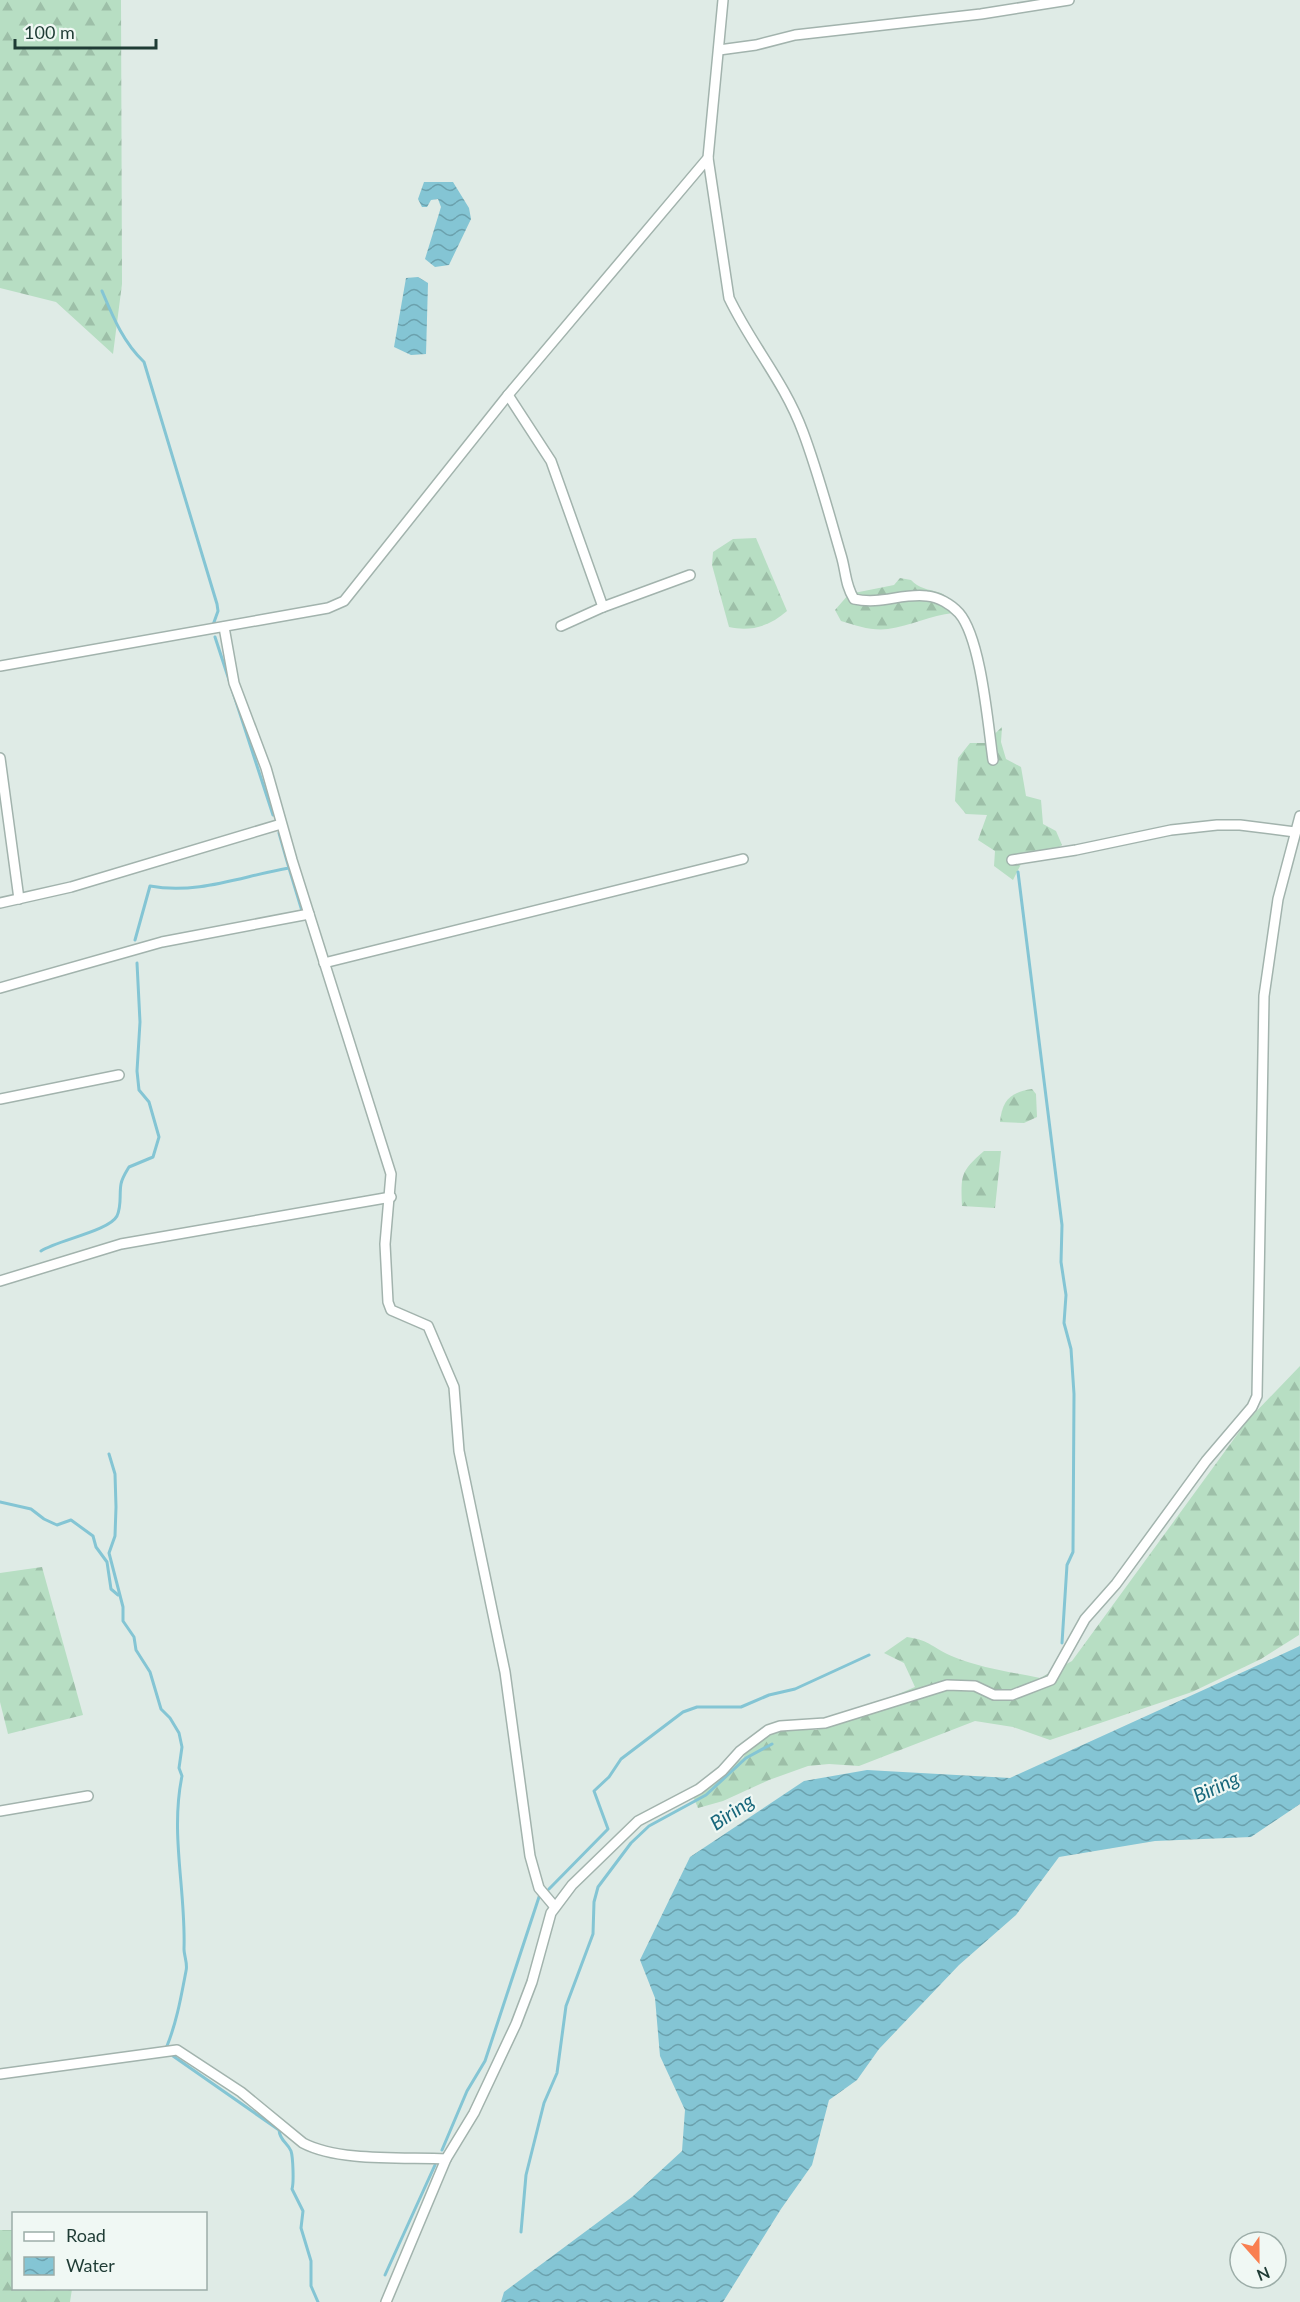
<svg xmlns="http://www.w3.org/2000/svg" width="1300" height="2302" font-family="Lato,sans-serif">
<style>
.forest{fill:url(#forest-firs)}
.water{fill:url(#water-waves)}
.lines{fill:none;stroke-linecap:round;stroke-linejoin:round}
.stream{stroke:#84c5d4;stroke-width:3}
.street-casing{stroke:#a2b3ad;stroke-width:12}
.street{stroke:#fff;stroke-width:9}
.labels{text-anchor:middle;stroke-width:4.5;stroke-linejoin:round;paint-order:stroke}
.water-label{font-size:20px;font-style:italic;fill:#17677b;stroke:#f0f8f4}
</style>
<defs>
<pattern id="forest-firs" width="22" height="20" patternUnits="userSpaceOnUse" patternTransform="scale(1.5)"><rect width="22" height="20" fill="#b7dec3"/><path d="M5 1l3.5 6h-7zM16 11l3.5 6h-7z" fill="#9dbfa8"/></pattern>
<pattern id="water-waves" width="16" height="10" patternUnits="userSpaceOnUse" patternTransform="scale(1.5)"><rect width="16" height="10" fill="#84c5d4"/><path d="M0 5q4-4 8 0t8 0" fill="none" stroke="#6ba1ad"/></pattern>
</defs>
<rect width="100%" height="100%" fill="#dfebe6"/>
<g class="forest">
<path d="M0 0H121L122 284 113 354 56 302 0 288Z"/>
<path d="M756 538 787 611C770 626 751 632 729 627L712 565 713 552 733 539Z"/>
<path d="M900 578 911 580C926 597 950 583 953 613 931 615 910 626 888 629 872 631 857 626 841 621L835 610 849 594 894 585Z"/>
<path d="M1002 727 1001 742 1006 759 1021 767 1026 796 1041 800 1043 824 1056 831 1062 845 1040 860 1021 864 1013 880 994 866 995 851 978 840 987 815 966 814 955 801 958 758 970 743H985Z"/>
<path d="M1032 1089 1036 1094 1037 1117 1024 1123 1000 1122C1002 1100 1011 1092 1032 1089Z"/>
<path d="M984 1151H1001L995 1208 962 1206C961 1175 960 1172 984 1151Z"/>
<path d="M1300 1366 1299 1635 1261 1659 1192 1692 1050 1740 1013 1727 975 1721 859 1766 829 1764 808 1766 769 1780 723 1801 698 1808 692 1794 743 1758 754 1736 786 1727 816 1730 838 1723 870 1706 915 1687 904 1663 884 1653 907 1637C930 1640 934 1649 954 1657 981 1668 1011 1672 1040 1678L1072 1661 1247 1421Z"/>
<path d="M42 1567 83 1715 8 1734 0 1702V1573Z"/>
<path d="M0 2230H13L14 2288 72 2289 70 2302H0Z"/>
</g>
<g class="water">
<path d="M424 182H453L469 208 471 219 449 265 435 267 425 259 441 207 438 199 431 200 427 207H422L418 199Z"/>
<path d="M418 277 428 283 426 354 411 355 394 347 406 278Z"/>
<path d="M1300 1646V1804L1251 1837 1155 1841 1059 1857 1016 1915 959 1965 879 2049 857 2080 829 2100 812 2165 781 2209 723 2302H501L504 2292 632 2197 682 2151 685 2110 660 2056 655 1998 640 1960 690 1857 804 1781 867 1770 1010 1778Z"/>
</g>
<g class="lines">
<g class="stream">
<path d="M102 291C113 317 123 342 144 362L217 604 218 611 213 625"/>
<path d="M215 637 273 815"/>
<path d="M289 868 302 911"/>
<path d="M1018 872 1062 1225 1061 1262 1066 1295 1064 1323 1071 1349 1074 1394 1073 1552 1067 1565 1062 1643"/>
<path d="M135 940 150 886C197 895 242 876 289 868L279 833"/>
<path d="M41 1251C58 1240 109 1231 117 1216 122 1205 119 1195 121 1184 122 1178 126 1172 129 1167L153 1157 159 1137 149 1102 139 1090 137 1071 140 1022 137 963"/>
<path d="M109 1454 115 1474 116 1507 115 1536 109 1553 123 1607V1621L134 1637 136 1650 150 1672 161 1709 170 1718 179 1733 182 1747 179 1768 182 1776C170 1834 186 1891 184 1949 184 1956 188 1964 186 1971 181 1997 177 2021 167 2046"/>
<path d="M0 1502 31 1509 44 1519 57 1525 71 1520 93 1536 96 1547 107 1562 111 1589 118 1595"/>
<path d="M549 1889 608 1829 594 1791 609 1777 621 1759 683 1712 697 1707H741L769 1695 795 1689 869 1655"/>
<path d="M173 2056 279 2130C280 2141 287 2142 291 2151 293 2157 294 2183 292 2189L303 2211 301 2228 311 2261V2286L318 2302"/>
<path d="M442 2150 467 2091 485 2061 539 1897"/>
<path d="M521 2232 526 2175 544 2103 557 2073 566 2006 593 1934 594 1902 598 1887 631 1843 649 1826 706 1795 746 1758 772 1744"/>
<path d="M385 2275 435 2165"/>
</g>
<defs>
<g id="street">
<path d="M719 50 756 45 795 35 981 14 1069 0"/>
<path d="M708 158 729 298C752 346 784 381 803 432 818 472 829 514 841 555 846 571 845 585 854 599 881 605 901 593 927 596 938 597 951 604 959 613 981 638 988 725 993 760"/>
<path d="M508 395 551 461 603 607 690 575"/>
<path d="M561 626 603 607"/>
<path d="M224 627 234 683 266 768 292 860 391 1174 385 1244 388 1302 391 1310 428 1326 454 1387 459 1451 505 1672 530 1856 539 1888 555 1907"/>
<path d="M0 666 328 608 344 601 508 395 708 158 723 0"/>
<path d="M0 758 19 899"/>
<path d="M1012 860 1076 850 1171 830 1217 825H1240L1295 832"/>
<path d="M0 903 71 887 281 824"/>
<path d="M324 963 743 859"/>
<path d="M0 988 162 942 309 914"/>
<path d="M0 1099 119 1075"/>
<path d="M0 1281 121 1244 391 1197"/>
<path d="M0 1811 88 1796"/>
<path d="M0 2074 177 2050 241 2092 303 2143C339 2162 405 2157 446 2159L474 2113 516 2024 532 1982 551 1913 572 1885 638 1821 699 1789 722 1771 740 1751 768 1730 780 1726 825 1723 947 1685 975 1686 994 1695H1012L1051 1680 1085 1619 1116 1584 1206 1461 1252 1407 1257 1396 1264 996 1278 899 1300 816"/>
<path d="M386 2302 446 2159"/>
</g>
</defs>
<use href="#street" class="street-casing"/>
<use href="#street" class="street"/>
</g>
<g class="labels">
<g class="water-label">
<text transform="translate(1216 1787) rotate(-25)" y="7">Biring</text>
<text transform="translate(732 1812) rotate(-34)" y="7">Biring</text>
</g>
</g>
<rect x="12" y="2212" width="195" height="78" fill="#f0f8f4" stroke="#9cada8" stroke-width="1.5"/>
<rect x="24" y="2232" width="30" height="9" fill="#ffffff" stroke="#9cada8" stroke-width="1.5"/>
<text x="66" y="2242" font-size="18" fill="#1f3c35">Road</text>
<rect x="24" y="2257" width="30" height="18" fill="url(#water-waves)" stroke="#9cada8" stroke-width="1.5"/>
<text x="66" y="2272" font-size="18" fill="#1f3c35">Water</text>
<g transform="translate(1258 2260) rotate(159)"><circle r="28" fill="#f0f8f4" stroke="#9cada8" stroke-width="1.5"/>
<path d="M0-4.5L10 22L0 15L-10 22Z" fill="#f97f50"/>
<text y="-9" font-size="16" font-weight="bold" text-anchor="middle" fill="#1f3c35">N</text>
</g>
<path d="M15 39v9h141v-9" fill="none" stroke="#1f3c35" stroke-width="3"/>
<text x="24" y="39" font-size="18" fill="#1f3c35" stroke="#f0f8f4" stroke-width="4.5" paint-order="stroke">100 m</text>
</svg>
